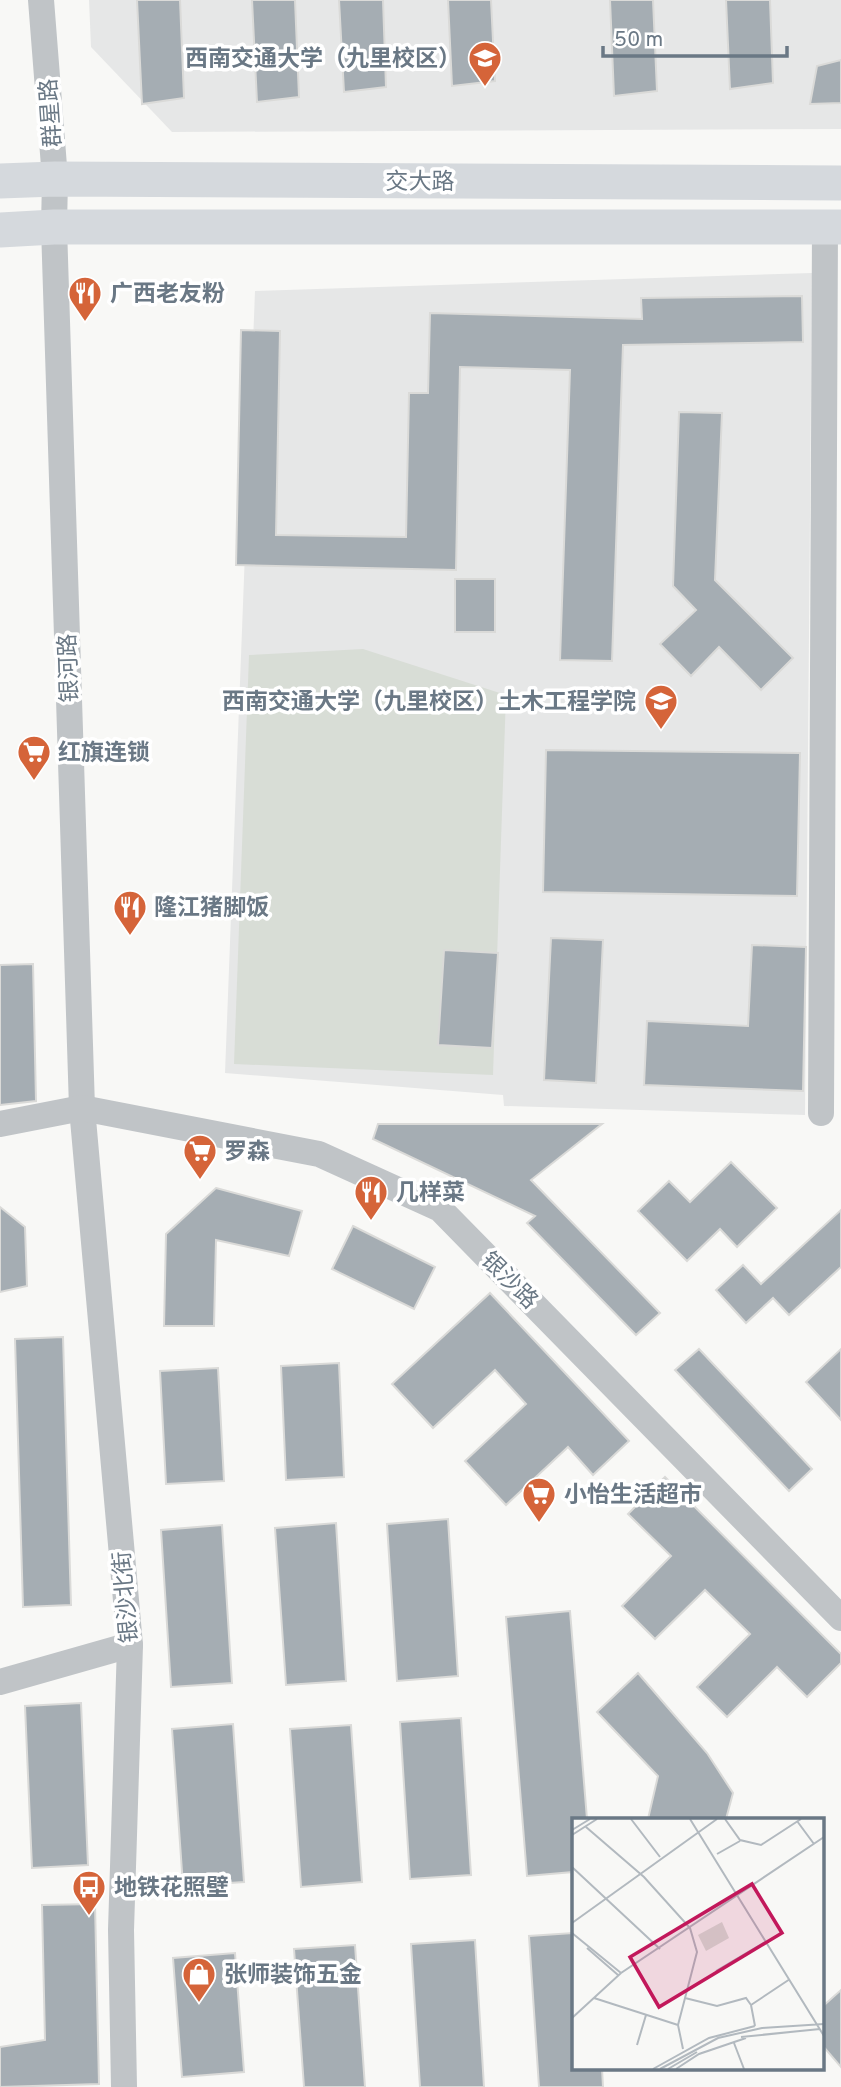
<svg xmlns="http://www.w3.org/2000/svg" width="841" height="2087" font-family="Overpass,'Noto Sans SC',sans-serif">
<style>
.built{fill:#e6e7e7}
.green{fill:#d8ddd6}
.building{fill:#a5adb3;stroke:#dadad8;stroke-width:2}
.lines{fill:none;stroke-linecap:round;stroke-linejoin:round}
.minor{stroke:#c0c4c7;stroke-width:26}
.major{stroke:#d5d9dd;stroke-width:35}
.labels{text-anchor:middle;stroke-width:7;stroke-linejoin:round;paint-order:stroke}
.poi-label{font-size:23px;font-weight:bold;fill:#6a7885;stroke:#fff;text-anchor:start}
.street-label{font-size:23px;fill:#6a7885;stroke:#fff}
.inset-road{fill:none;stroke:#b2b9bf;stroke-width:2}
.view{fill:#c2185b;fill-opacity:0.15;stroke:#c2185b;stroke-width:3.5}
.inset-edge{fill:none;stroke:#6a7885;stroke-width:3.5}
</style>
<rect width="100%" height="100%" fill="#f8f8f6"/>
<g class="built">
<path d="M89 0H841V129L172 132 91 47Z"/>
<path d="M812 273 805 1115 504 1106 503 1095 225 1073 255 291Z"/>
</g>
<path class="green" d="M363 649 506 695 493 1075 234 1064 249 655Z"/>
<g class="building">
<path d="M137 0H180L184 98 142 104Z"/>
<path d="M252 0H295L299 97 257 102Z"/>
<path d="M339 0H383L386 87 344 92Z"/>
<path d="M448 0H491L495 81 452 86Z"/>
<path d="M610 0H653L657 91 614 96Z"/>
<path d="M726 0H770L773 83 730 89Z"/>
<path d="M841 60V103L810 104 817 66Z"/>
<path d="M802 296 803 342 623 345 612 661 560 660 570 370 460 367 456 570 236 565 241 330 280 331 276 535 406 537 409 393H428L430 313 642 319 641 298Z"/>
<path d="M679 412 722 413 715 580 793 658 761 690 719 647 691 676 660 644 696 610 673 586Z"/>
<rect x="455" y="579" width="40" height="53"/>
<path d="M546 750 800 753 797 896 543 892Z"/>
<path d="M551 938 603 940 596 1083 544 1080Z"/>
<path d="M752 945 806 947 803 1091 644 1085 647 1021 748 1026Z"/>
<path d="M444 950 498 953 492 1048 438 1045Z"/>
<path d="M33 964 36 1101 0 1105V965Z"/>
<path d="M378 1124H602L531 1180 660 1313 636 1335 527 1223 535 1216 373 1139Z"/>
<path d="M731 1162 777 1208 737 1247 720 1229 687 1261 638 1211 669 1181 690 1202Z"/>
<path d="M216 1188 302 1211 289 1256 216 1240 214 1326H164L166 1234Z"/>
<path d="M0 1207 25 1227 27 1286 0 1292Z"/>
<path d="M841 1210V1267L789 1315 773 1298 746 1323 716 1290 743 1265 761 1284Z"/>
<path d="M353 1226 435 1267 414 1309 332 1269Z"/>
<path d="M490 1293 629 1441 593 1475 568 1447 506 1505 465 1461 526 1404 495 1370 433 1428 392 1384Z"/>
<path d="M63 1337 71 1605 23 1607 15 1339Z"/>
<path d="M699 1349 812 1469 789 1491 675 1370Z"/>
<path d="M841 1349V1420L806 1382Z"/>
<path d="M339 1363 344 1477 286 1480 281 1366Z"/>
<path d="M218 1368 224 1481 166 1484 160 1371Z"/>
<path d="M665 1477 841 1654V1663L807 1697 777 1667 727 1717 697 1687 750 1634 705 1590 655 1639 622 1606 671 1556 628 1514Z"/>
<path d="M448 1519 458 1676 397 1681 387 1524Z"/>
<path d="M336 1523 346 1681 286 1685 275 1528Z"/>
<path d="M222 1525 232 1683 171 1687 161 1530Z"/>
<path d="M570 1611 587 1819H573V1872L527 1876 506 1617Z"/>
<path d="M638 1673 707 1753 733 1793 726 1819H648L658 1776 597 1712Z"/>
<path d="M81 1703 88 1865 32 1868 25 1706Z"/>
<path d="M461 1718 471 1875 410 1879 400 1722Z"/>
<path d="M233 1724 244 1882 183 1886 172 1729Z"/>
<path d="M351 1725 362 1882 301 1887 290 1729Z"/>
<path d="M95 1904 99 2084 0 2087V2047L45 2040 42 1905Z"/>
<path d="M573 1933V2068H602L603 2087H539L529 1936Z"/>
<path d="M475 1940 484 2087H420L411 1944Z"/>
<path d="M355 1945 365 2087H304L294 1949Z"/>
<path d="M235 1953 244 2072 182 2077 173 1958Z"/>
<path d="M841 1990V2067L822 2045V2007Z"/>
</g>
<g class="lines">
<g class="minor">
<path d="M41 0 55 179 54 227 82 1108 130 1645 121 1930 124 2087"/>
<path d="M821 1113 825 227"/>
<path d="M0 1124 82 1108 319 1154 440 1209 841 1618"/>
<path d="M0 1682 130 1645"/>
</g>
<g class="major">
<path d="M0 181 55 179 841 183"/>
<path d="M0 230 54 227H841"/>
</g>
</g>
<defs>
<symbol id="university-pin" viewBox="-11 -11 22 30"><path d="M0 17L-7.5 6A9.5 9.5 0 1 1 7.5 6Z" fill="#d56439" stroke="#fff"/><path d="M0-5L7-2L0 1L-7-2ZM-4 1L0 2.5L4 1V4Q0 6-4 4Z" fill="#fff"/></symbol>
<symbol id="restaurant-pin" viewBox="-11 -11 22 30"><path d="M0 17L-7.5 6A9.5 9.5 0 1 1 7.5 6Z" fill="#d56439" stroke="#fff"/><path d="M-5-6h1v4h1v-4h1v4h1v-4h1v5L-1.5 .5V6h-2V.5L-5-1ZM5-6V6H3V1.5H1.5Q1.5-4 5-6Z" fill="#fff"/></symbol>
<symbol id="supermarket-pin" viewBox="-11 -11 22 30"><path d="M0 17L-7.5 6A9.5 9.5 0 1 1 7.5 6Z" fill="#d56439" stroke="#fff"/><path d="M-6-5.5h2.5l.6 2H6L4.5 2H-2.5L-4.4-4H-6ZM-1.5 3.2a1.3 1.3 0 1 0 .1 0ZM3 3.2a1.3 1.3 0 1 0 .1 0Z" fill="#fff"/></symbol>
<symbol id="bus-pin" viewBox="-11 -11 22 30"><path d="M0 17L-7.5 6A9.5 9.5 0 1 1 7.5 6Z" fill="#d56439" stroke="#fff"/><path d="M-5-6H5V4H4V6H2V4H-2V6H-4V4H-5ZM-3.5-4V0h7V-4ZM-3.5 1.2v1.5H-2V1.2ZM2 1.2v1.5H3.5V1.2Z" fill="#fff"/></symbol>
<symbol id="shop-pin" viewBox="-11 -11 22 30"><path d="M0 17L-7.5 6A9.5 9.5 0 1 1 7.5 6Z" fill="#d56439" stroke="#fff"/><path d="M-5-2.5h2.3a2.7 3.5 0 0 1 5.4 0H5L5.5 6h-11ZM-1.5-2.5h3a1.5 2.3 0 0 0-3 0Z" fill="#fff"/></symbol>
</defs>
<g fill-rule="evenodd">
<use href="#university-pin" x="466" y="39" width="38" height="52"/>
<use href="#restaurant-pin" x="66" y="274" width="38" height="52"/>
<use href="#university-pin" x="642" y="682" width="38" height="52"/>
<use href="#supermarket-pin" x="15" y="733" width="38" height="52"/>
<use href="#restaurant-pin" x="111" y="888" width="38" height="52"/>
<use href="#supermarket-pin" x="181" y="1132" width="38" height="52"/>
<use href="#restaurant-pin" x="352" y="1173" width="38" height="52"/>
<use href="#supermarket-pin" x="520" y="1475" width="38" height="52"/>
<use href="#bus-pin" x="70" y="1868" width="38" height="52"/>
<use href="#shop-pin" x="180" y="1955" width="38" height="52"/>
</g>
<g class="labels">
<g class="poi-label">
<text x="461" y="66" text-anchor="end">西南交通大学（九里校区）</text>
<text x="110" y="301">广西老友粉</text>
<text x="636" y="709" text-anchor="end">西南交通大学（九里校区）土木工程学院</text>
<text x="58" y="760">红旗连锁</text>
<text x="154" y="915">隆江猪脚饭</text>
<text x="224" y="1159">罗森</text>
<text x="396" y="1200">几样菜</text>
<text x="564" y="1502">小怡生活超市</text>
<text x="114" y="1895">地铁花照壁</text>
<text x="224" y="1982">张师装饰五金</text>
</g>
<g class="street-label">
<text transform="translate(50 113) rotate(-94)" y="8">群星路</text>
<text x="420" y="189">交大路</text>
<text transform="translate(68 668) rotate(-92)" y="8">银河路</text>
<text transform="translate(510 1280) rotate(45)" y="8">银沙路</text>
<text transform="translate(125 1597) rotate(-95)" y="8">银沙北街</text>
</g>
</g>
<g transform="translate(572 1818)">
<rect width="252" height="252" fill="#f8f8f6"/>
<path d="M150 104 157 120 134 133 126 117Z" fill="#d8ddd6"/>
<path class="inset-road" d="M59 1 88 39M118 1 252 218M153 1 168 22 189 27 229 1M225 3 242 26M14 9 72 59 118 110 125 134 106 207 111 231M0 12 18 1M0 17 25 1M145 36 168 23M0 49 88 131M0 105 145 1M0 115 49 155M15 130 46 157M144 153 193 124M22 180 106 207M113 180 145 188 174 180 179 187M179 187 218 161M179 187 183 208M0 200 49 155 252 19M169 219 248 211M162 225 172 251M65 227 74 197M81 251 137 220 183 208M88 251 146 220 190 210 252 206M96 251 125 234M104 251 127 236 174 220"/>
<path class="view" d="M180 66 210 115 87 189 58 139Z"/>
<rect width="252" height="252" class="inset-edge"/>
</g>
<path d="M603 46v10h184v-10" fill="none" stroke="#6a7885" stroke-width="3.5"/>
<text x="614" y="46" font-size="21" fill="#6a7885" stroke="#ffffff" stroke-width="5" paint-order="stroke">50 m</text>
</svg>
